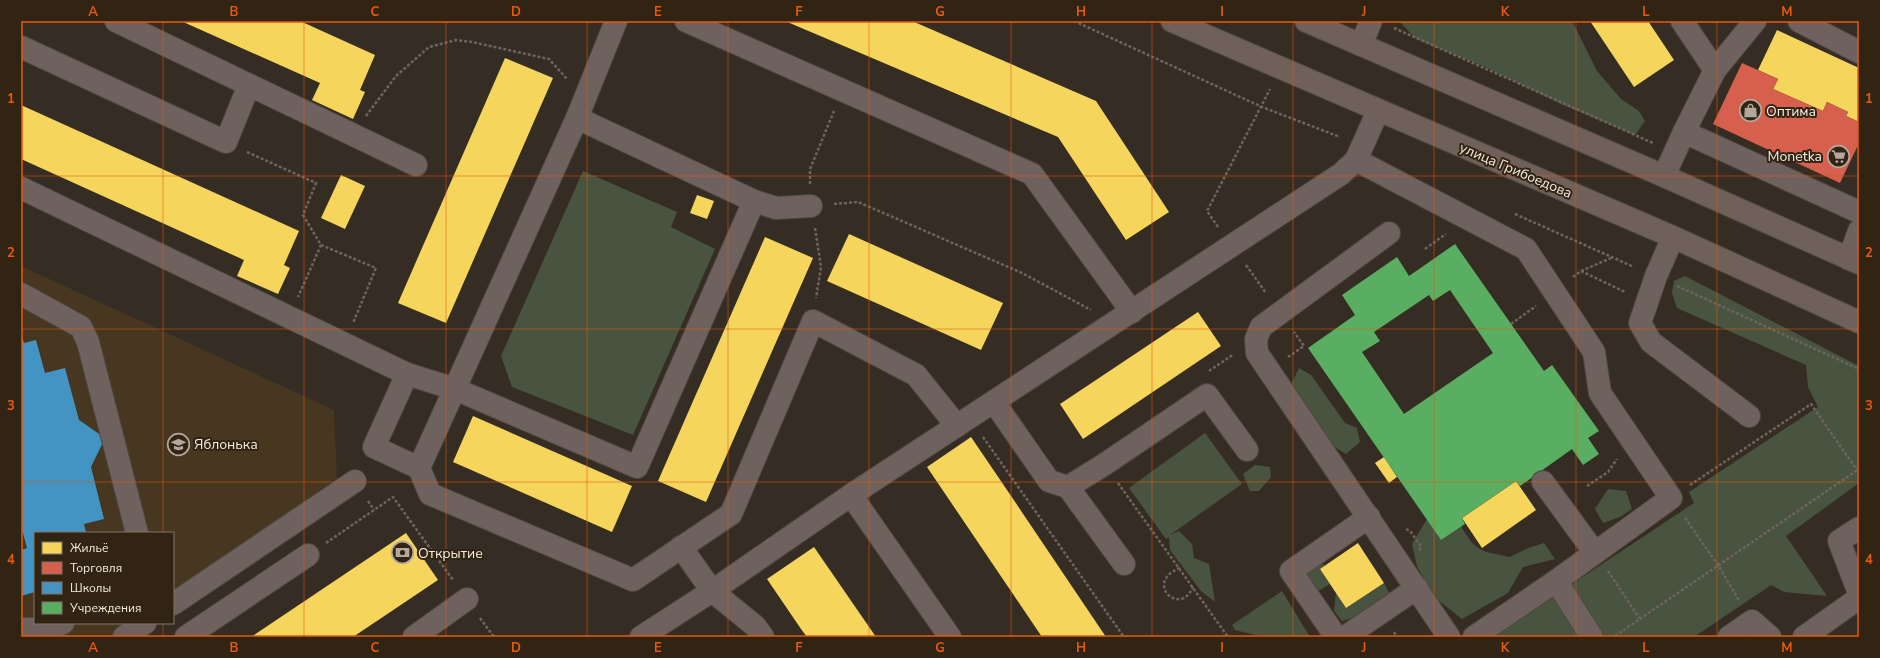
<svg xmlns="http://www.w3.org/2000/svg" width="1880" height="658" font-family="'Nunito Sans',sans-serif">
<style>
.built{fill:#473620}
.green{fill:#48543f}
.homes{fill:#f6d55c}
.shops{fill:#d6604d}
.schools{fill:#4393c3}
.public{fill:#5aae61;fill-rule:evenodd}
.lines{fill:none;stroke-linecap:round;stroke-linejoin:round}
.minor-casing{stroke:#4e483f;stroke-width:24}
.major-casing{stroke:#4e483f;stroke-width:24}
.path{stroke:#6e645e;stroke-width:2.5;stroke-dasharray:3 2;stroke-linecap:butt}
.minor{stroke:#6f625e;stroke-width:22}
.major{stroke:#70605a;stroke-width:22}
.grid{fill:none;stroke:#e8590c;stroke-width:1;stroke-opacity:0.55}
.labels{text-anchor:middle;stroke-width:4;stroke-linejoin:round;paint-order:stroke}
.poi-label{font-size:14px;fill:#f5ebe0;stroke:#322413;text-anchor:start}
.street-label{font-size:14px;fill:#f5ebe0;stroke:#322413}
.neatline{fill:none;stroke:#e8590c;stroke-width:1.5}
.grid-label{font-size:13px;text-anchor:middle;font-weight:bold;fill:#e8590c}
</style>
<rect width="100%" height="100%" fill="#352d23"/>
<path class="built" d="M21 266 334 410 337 478 173 594V533H35V623H132L112 637H21Z"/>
<g class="green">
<path d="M1399 21H1572L1597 71 1621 99 1639 111 1645 121 1635 135 1561 104 1483 66 1416 39Z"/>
<path d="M583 171 677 212 671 227 715 249 633 435 512 387 501 356Z"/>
<path d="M1685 276 1859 366V483L1786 536 1827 596 1784 592 1771 585 1694 637H1492L1694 503 1689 492 1818 407 1808 387 1806 365 1677 308 1672 293 1674 281Z"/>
<path d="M1299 368 1311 375 1345 423 1357 428 1360 442 1346 454 1330 444 1298 403 1292 383Z"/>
<path d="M1205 433 1242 484 1170 535 1179 531 1192 544 1194 558 1209 564 1215 602 1201 591 1170 550 1169 537 1166 539 1129 488Z"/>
<path d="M1255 465 1270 467 1271 477 1259 491H1250L1243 474Z"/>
<path d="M1608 489 1626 491 1632 509 1620 517 1603 523 1595 509Z"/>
<path d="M1427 519 1441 540 1461 526C1476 553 1482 551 1510 557L1528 548 1544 543 1555 559 1523 567 1508 593 1462 619 1433 596 1417 566 1412 544Z"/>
<path d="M1314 560 1325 565 1320 569 1330 584 1318 591 1306 583 1304 567Z"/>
<path d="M1384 583 1389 593C1374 610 1364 615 1342 621L1334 611 1336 593 1346 608Z"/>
<path d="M1282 591 1310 637H1263L1235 630 1232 625Z"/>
</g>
<g class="homes">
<path d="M181 21H300L375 55 360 90 365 92 353 119 312 100 320 83Z"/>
<path d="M785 21H912L1096 101 1169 212 1126 240 1058 137Z"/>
<path d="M1590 21H1648L1674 60 1634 87Z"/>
<path d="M1777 30 1859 68V122L1846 116 1848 112 1827 102 1823 111 1773 89 1778 79 1758 70Z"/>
<path d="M505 58 553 78 446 323 398 303Z"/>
<path d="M21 105 299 231 284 265 290 268 278 294 237 276 244 260 21 159Z"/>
<path d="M341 175 365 186 345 229 321 218Z"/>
<path d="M697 195 714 201 707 219 690 213Z"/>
<path d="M849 234 1003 303 981 350 827 281Z"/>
<path d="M765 237 813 258 706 502 658 481Z"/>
<path d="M1198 312 1221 346 1083 439 1060 404Z"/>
<path d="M473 416 632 486 612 532 453 462Z"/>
<path d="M971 437 1005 487 1106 637H1042L927 467Z"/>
<path d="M1384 457 1397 477 1389 483 1375 463Z"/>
<path d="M1516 481 1536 510 1482 548 1462 518Z"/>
<path d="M406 533 438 580 353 637H251Z"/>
<path d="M1358 543 1384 583 1346 608 1320 569Z"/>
<path d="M814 547 876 637H807L801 629 767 579Z"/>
</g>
<path class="shops" d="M1742 63 1778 79 1773 89 1823 111 1827 102 1848 112 1846 116 1859 122V143L1840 183 1713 124Z"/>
<path class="schools" d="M21 333 24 343 36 340 45 373 65 368 79 420 105 438 91 467 104 519 84 524 86 533H35V592L21 596V550L27 548 21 526Z"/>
<path class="public" d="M1455 244 1544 371 1552 365 1599 431 1588 438 1599 454 1583 465 1572 449 1520 486 1516 481 1462 518 1465 524 1441 540 1308 348 1355 315 1342 295 1397 257 1409 276ZM1450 290 1493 353 1404 414 1362 352 1380 341 1374 332 1429 295 1433 301Z"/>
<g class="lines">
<defs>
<g id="minor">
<path d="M116 21 416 165"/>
<path d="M616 21 577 118 419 468 430 494 633 580 731 514 813 321 916 375 957 426"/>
<path d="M686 21 1032 174 1132 312"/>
<path d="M1682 21 1715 70"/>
<path d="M1799 21 1859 52"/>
<path d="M1361 45 1371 21"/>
<path d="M21 47 226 142 249 85"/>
<path d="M1684 132 1859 212"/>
<path d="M1356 160 1526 249 1594 352 1600 393 1671 498 1556 581 1474 637"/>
<path d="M1664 176 1684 132 1715 70 1755 21"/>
<path d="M21 188 407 374 455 389 637 467 754 201 577 118"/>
<path d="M754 201 776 208 811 206"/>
<path d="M1389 233 1261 327 1256 339 1257 353 1449 637"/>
<path d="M1673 237 1656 276 1640 323 1651 342 1749 416"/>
<path d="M1849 259 1859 231"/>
<path d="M21 294 81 327 88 342 137 533"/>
<path d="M407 374 374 447 419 468"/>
<path d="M994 402 1049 481 1068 487 1124 564"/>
<path d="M1543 482 1595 553"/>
<path d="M1068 487 1105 464 1207 395 1247 450"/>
<path d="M851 495 950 637"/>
<path d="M1859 528 1839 541 1859 593"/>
<path d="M681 547 712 591 755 626 763 637"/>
<path d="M1556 581 1592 637"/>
<path d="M173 604 355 481"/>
<path d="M21 629H50L63 623"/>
<path d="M124 637 145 623"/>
<path d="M186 637 308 555"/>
<path d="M414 637 467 599"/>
<path d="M641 637 712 591 851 495 1341 174 1356 160 1378 111"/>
<path d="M1336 637 1291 571 1369 517"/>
<path d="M1345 637 1417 588"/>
<path d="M1729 637 1752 621 1770 637"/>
<path d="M1804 637 1859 598"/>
</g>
<g id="major">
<path d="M1172 21 1673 237 1859 322"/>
<path d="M1306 21 1664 176 1859 263"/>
</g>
</defs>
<use href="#minor" class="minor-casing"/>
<use href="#major" class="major-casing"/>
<g class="path">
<path d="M1074 21 1262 107 1340 137"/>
<path d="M1394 28 1653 143"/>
<path d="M366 116 396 76 429 47 456 40 472 42 549 59 567 79"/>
<path d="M247 152 316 183 303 215 321 245 298 297"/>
<path d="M810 184V169L834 111"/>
<path d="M834 204 858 202 1022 273 1091 310"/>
<path d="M1515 214 1634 267"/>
<path d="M1218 227 1207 211 1270 89"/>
<path d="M815 228 821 267 816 298"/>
<path d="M321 245 376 268 353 323"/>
<path d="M1425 249 1446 234"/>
<path d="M1246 265 1266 293"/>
<path d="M1581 271 1625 292"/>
<path d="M1573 277 1581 271 1611 258"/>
<path d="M1677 286 1859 369"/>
<path d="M1511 324 1536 306"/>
<path d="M1288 357 1304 346 1294 332"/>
<path d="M1209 371 1234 354"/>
<path d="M983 437 1124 637"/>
<path d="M1118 483 1228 637"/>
<path d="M1690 485 1811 404 1857 470"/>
<path d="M1587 486 1608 472 1617 459"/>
<path d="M368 501 374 510"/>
<path d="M1685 518 1718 565 1740 602"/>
<path d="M1406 529 1410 531 1421 546 1419 551"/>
<path d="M326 543 393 497 453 580"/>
<path d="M1180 568C1143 582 1180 618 1193 587"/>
<path d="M1608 571 1640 619"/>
<path d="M480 618 494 637"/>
<path d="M1394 632 1397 637"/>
<path d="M1615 636 1859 469"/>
</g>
<use href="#minor" class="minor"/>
<use href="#major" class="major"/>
</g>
<path class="grid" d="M163 21V533M304 21V637M446 21V637M587 21V637M728 21V637M869 21V637M1011 21V637M1152 21V637M1293 21V637M1434 21V637M1576 21V637M1717 21V637M21 176H1859M21 329H1859M21 482H1859M163 623V637"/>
<defs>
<symbol id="shop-ring" viewBox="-11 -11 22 22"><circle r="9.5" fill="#322413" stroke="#b2a89e" stroke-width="1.5"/><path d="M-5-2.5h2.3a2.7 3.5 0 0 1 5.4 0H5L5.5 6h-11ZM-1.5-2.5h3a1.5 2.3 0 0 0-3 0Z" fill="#b2a89e"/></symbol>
<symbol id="supermarket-ring" viewBox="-11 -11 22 22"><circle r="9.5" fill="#322413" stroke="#b2a89e" stroke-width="1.5"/><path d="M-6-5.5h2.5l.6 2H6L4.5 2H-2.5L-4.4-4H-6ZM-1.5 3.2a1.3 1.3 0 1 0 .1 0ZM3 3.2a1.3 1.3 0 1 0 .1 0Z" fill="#b2a89e"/></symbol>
<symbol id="school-ring" viewBox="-11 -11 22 22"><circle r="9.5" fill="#322413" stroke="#b2a89e" stroke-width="1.5"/><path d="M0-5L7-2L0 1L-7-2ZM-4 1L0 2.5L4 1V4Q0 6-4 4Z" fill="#b2a89e"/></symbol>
<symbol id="bank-ring" viewBox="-11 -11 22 22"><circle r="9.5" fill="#322413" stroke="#b2a89e" stroke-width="1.5"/><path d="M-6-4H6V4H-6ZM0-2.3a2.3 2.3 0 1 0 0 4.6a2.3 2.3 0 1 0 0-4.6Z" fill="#b2a89e"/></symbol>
</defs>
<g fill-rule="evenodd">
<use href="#shop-ring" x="1738" y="98" width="25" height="25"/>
<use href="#supermarket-ring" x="1826" y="144" width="25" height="25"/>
<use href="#school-ring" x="166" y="432" width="25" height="25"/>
<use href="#bank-ring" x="390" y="540" width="25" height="25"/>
</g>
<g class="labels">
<g class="poi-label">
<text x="1766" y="116">Оптима</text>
<text x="1822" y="161" text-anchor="end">Monetka</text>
<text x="194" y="449">Яблонька</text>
<text x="418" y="558">Открытие</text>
</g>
<g class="street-label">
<text transform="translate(1516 170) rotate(23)" y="5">улица Грибоедова</text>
</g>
</g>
<rect width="1880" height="658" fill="none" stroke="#322413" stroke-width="44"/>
<rect x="34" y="532" width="140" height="92" fill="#322413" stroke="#807465"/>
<rect x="42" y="542" width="20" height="12" fill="#f6d55c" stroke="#807465"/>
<text x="70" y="552" font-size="12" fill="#f5ebe0">Жильё</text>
<rect x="42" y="562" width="20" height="12" fill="#d6604d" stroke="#807465"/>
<text x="70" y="572" font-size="12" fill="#f5ebe0">Торговля</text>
<rect x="42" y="582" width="20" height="12" fill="#4393c3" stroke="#807465"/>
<text x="70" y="592" font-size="12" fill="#f5ebe0">Школы</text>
<rect x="42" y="602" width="20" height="12" fill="#5aae61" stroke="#807465"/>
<text x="70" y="612" font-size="12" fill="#f5ebe0">Учреждения</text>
<rect x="22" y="22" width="1836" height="614" class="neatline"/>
<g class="grid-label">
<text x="93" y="16">A</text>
<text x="234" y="16">B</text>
<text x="375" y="16">C</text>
<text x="516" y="16">D</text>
<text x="658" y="16">E</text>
<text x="799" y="16">F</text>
<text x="940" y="16">G</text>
<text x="1081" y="16">H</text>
<text x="1222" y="16">I</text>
<text x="1364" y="16">J</text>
<text x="1505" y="16">K</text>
<text x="1646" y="16">L</text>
<text x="1787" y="16">M</text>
<text x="11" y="103">1</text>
<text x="1869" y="103">1</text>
<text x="11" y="257">2</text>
<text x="1869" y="257">2</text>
<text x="11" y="410">3</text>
<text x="1869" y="410">3</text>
<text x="11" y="564">4</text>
<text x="1869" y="564">4</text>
<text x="93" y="652">A</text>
<text x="234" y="652">B</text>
<text x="375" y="652">C</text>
<text x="516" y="652">D</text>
<text x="658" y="652">E</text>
<text x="799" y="652">F</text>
<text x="940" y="652">G</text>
<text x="1081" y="652">H</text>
<text x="1222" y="652">I</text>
<text x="1364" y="652">J</text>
<text x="1505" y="652">K</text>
<text x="1646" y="652">L</text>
<text x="1787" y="652">M</text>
</g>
</svg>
